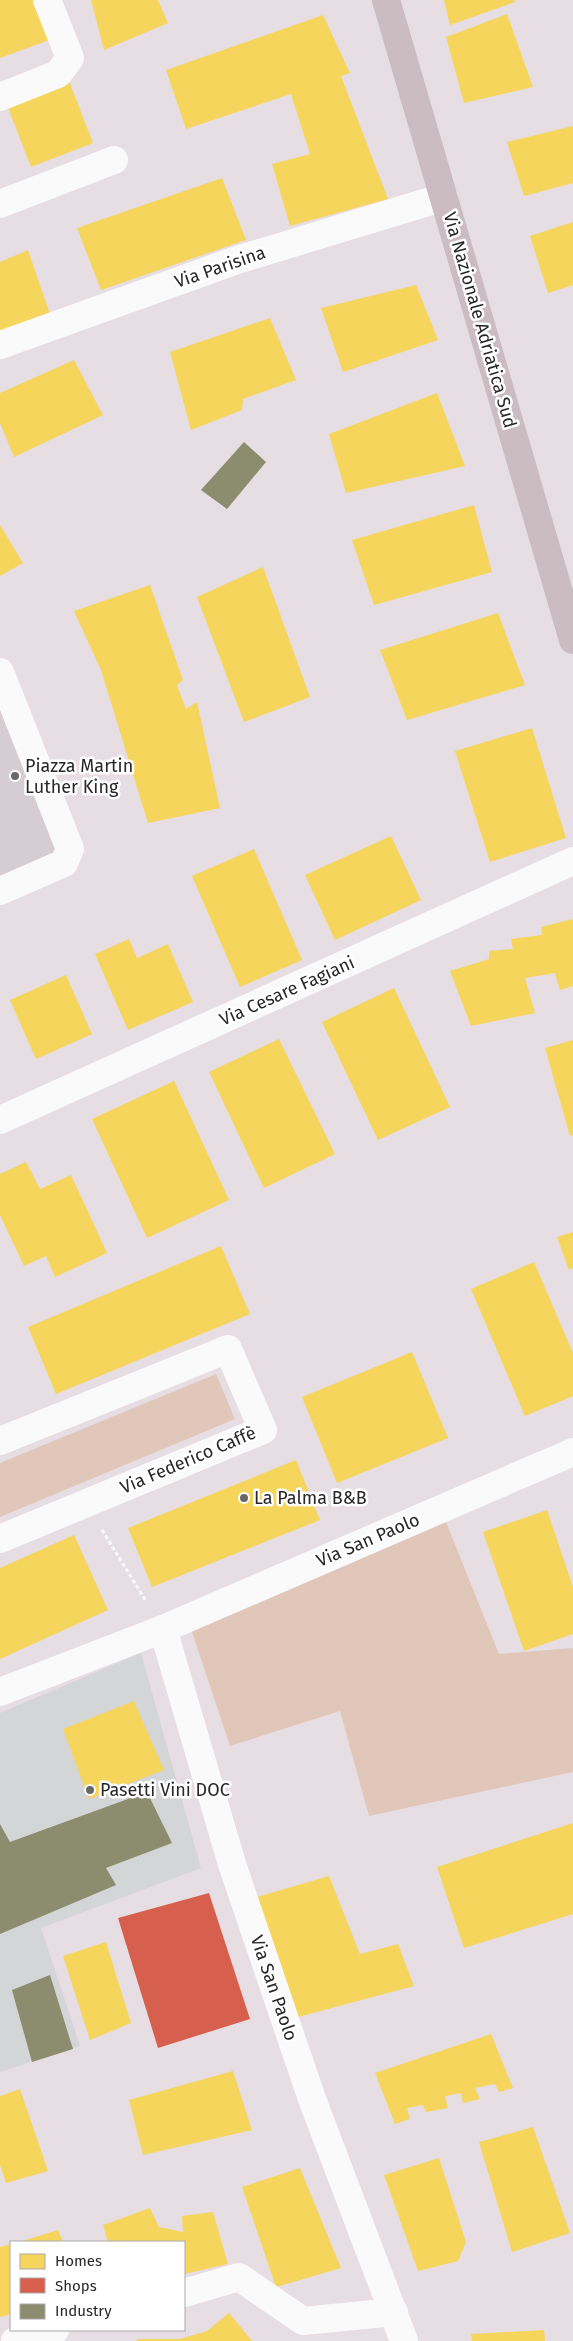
<svg xmlns="http://www.w3.org/2000/svg" width="573" height="2341" font-family="'Fira Sans',sans-serif">
<style>
.industrial{fill:#d4d5d7}
.green{fill:#e0c7ba}
.plaza{fill:#d6cdd3}
.homes{fill:#f6d55c}
.shops{fill:#d6604d}
.industry{fill:#8c8c6e}
.lines{fill:none;stroke-linecap:round;stroke-linejoin:round}
.path{stroke:#fbfafb;stroke-width:3;stroke-dasharray:4 2.5;stroke-linecap:butt}
.minor{stroke:#fbfafb;stroke-width:28}
.major{stroke:#cbbcc2;stroke-width:28}
.poi-dot{fill:#6a6769;stroke:#fff;stroke-width:2}
.labels{text-anchor:middle;stroke-width:5;stroke-linejoin:round;paint-order:stroke}
.street-label{font-size:18px;fill:#272727;stroke:#fff}
.poi-label{font-size:18px;fill:#272727;stroke:#fff;text-anchor:start}
</style>
<rect width="100%" height="100%" fill="#e6dee3"/>
<path class="industrial" d="M141 1653 201 1868 41 1928 80 2046 0 2072V1713Z"/>
<g class="green">
<path d="M216 1374 235 1419 0 1517V1463Z"/>
<path d="M444 1517 499 1654 573 1648V1772L369 1816 340 1711 230 1746 188 1620Z"/>
</g>
<path class="plaza" d="M0 701 60 850 0 878Z"/>
<g class="homes">
<path d="M0 0H33L49 40 0 58Z"/>
<path d="M91 0H158L168 23 104 50Z"/>
<path d="M444 0H514L515 2 450 25Z"/>
<path d="M507 14 533 87 464 103 446 37Z"/>
<path d="M323 15 350 73 341 76 388 199 290 226 272 164 310 154 291 94 186 129 166 70Z"/>
<path d="M69 81 93 143 31 167 7 105Z"/>
<path d="M573 126V183L524 196 507 142Z"/>
<path d="M222 178 246 240 101 290 77 228Z"/>
<path d="M573 222V285L548 293 530 236Z"/>
<path d="M28 250 51 317 0 333V262Z"/>
<path d="M416 285 438 340 343 372 321 308Z"/>
<path d="M270 318 296 380 243 399 242 410 191 430 170 352Z"/>
<path d="M74 360 103 415 14 457 0 423V393Z"/>
<path d="M437 393 465 466 346 493 329 434Z"/>
<path d="M474 505 492 572 374 605 352 540Z"/>
<path d="M0 525 23 563 0 576Z"/>
<path d="M263 567 310 697 244 722 197 597Z"/>
<path d="M150 585 183 680 177 685 186 709 197 702 220 808 148 823 101 670 74 611Z"/>
<path d="M498 613 525 685 407 720 380 650Z"/>
<path d="M532 728 566 838 490 862 455 751Z"/>
<path d="M391 836 421 900 335 940 305 875Z"/>
<path d="M254 849 302 960 240 987 192 876Z"/>
<path d="M573 919V986L560 990 555 973 525 978 535 1013 471 1026 450 971 489 959V951L513 949 511 939 542 935 541 927Z"/>
<path d="M129 939 137 958 168 944 193 1002 128 1030 95 954Z"/>
<path d="M66 975 92 1034 36 1059 10 1000Z"/>
<path d="M394 988 450 1107 378 1140 322 1022Z"/>
<path d="M279 1039 335 1154 264 1188 209 1072Z"/>
<path d="M573 1040V1135L570 1136 545 1048Z"/>
<path d="M174 1081 229 1200 147 1238 92 1119Z"/>
<path d="M26 1162 40 1189 71 1175 107 1253 55 1277 46 1256 24 1266 0 1215V1174Z"/>
<path d="M573 1232V1268L569 1270 557 1237Z"/>
<path d="M221 1246 250 1314 56 1394 28 1327Z"/>
<path d="M534 1262 573 1353V1396L525 1416 471 1289Z"/>
<path d="M412 1352 448 1438 337 1483 302 1397Z"/>
<path d="M296 1460 320 1520 152 1587 128 1528Z"/>
<path d="M547 1510 573 1587V1634L524 1651 483 1532Z"/>
<path d="M74 1535 108 1610 0 1659V1568Z"/>
<path d="M134 1701 164 1770 89 1799 63 1729Z"/>
<path d="M573 1823V1914L464 1948 437 1867Z"/>
<path d="M329 1876 360 1954 398 1944 414 1986 298 2017 257 1897Z"/>
<path d="M106 1942 131 2023 90 2040 63 1956Z"/>
<path d="M491 2034 513 2088 499 2092 495 2084 475 2088 480 2099 463 2103 461 2093 445 2096 448 2108 426 2112 423 2105 407 2108 410 2119 395 2124 375 2073Z"/>
<path d="M233 2071 252 2130 143 2155 129 2100Z"/>
<path d="M20 2089 48 2171 6 2183 0 2165V2096Z"/>
<path d="M533 2127 570 2233 512 2252 479 2142Z"/>
<path d="M439 2158 466 2242 458 2261 418 2271 384 2175Z"/>
<path d="M300 2168 341 2268 276 2287 242 2187Z"/>
<path d="M150 2208 159 2227 183 2232 182 2216 213 2212 228 2264 184 2274V2242H108L103 2225Z"/>
<path d="M58 2230 63 2242H19Z"/>
<path d="M11 2244V2314L0 2317V2247Z"/>
<path d="M229 2313 252 2341H137V2339H180L207 2331Z"/>
<path d="M544 2330 545 2341H472L471 2334Z"/>
</g>
<path class="shops" d="M209 1893 250 2019 158 2048 118 1918Z"/>
<g class="industry">
<path d="M244 442 266 462 227 509 201 490Z"/>
<path d="M147 1792 172 1843 106 1868 116 1885 0 1934V1824L10 1842Z"/>
<path d="M50 1975 73 2049 32 2062 12 1990Z"/>
</g>
<g class="lines">
<path class="path" d="M102 1530 146 1601"/>
<g class="minor">
<path d="M0 97 58 74 70 58 47 0"/>
<path d="M0 204 114 160"/>
<path d="M0 345 237 260 444 197"/>
<path d="M0 672 70 849 64 863 0 891"/>
<path d="M0 1120 573 861"/>
<path d="M0 1441 228 1349 263 1430 0 1539"/>
<path d="M163 1629 232 1864 312 2099 404 2341"/>
<path d="M0 1692 163 1629 573 1452"/>
<path d="M184 2293 239 2277 303 2321 394 2312"/>
<path d="M15 2341 55 2330"/>
</g>
<path class="major" d="M386 0 573 640"/>
</g>
<g class="poi-dot">
<circle cx="15" cy="776" r="5"/>
<circle cx="244" cy="1498" r="5"/>
<circle cx="90" cy="1790" r="5"/>
</g>
<g class="labels">
<g class="street-label">
<text transform="translate(220 267) rotate(-19)" y="6">Via Parisina</text>
<text transform="translate(480 320) rotate(74)" y="6">Via Nazionale Adriatica Sud</text>
<text transform="translate(287 991) rotate(-24)" y="6">Via Cesare Fagiani</text>
<text transform="translate(188 1460) rotate(-23)" y="6">Via Federico Caffè</text>
<text transform="translate(368 1540) rotate(-23)" y="6">Via San Paolo</text>
<text transform="translate(274 1988) rotate(71)" y="6">Via San Paolo</text>
</g>
<g class="poi-label">
<text x="25" y="772">Piazza Martin<tspan x="25" dy="21">Luther King</tspan></text>
<text x="254" y="1504">La Palma B&amp;B</text>
<text x="100" y="1796">Pasetti Vini DOC</text>
</g>
</g>
<rect x="10" y="2241" width="175" height="90" fill="#ffffff" stroke="#a9a9a9"/>
<rect x="20" y="2254" width="25" height="15" fill="#f6d55c" stroke="#a9a9a9"/>
<text x="55" y="2266" font-size="15" fill="#272727">Homes</text>
<rect x="20" y="2278" width="25" height="15" fill="#d6604d" stroke="#a9a9a9"/>
<text x="55" y="2291" font-size="15" fill="#272727">Shops</text>
<rect x="20" y="2304" width="25" height="15" fill="#8c8c6e" stroke="#a9a9a9"/>
<text x="55" y="2316" font-size="15" fill="#272727">Industry</text>
</svg>
